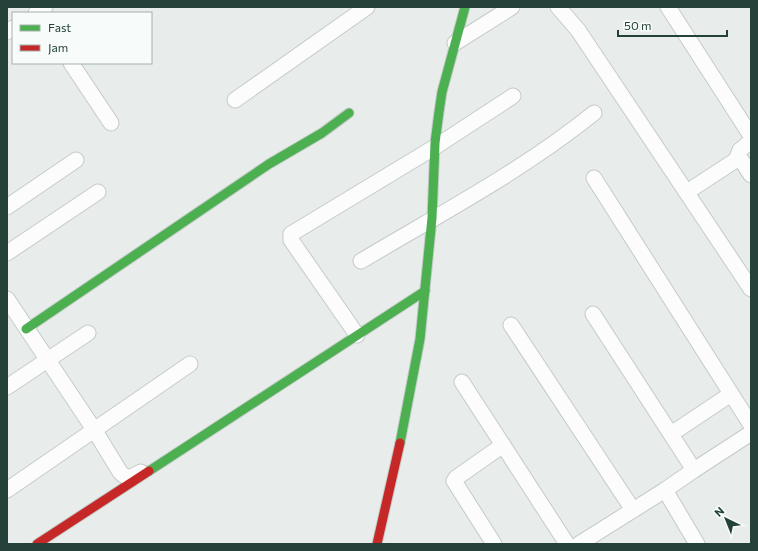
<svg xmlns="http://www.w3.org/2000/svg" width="758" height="551" font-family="Commissioner,sans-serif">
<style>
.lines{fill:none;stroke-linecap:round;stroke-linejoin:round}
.street-casing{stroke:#c5cac8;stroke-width:17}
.fast-casing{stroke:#c3cbc8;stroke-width:11}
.jam-casing{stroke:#c3cbc8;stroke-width:11}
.street{stroke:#fcfcfc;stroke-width:15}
.fast{stroke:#4caf50;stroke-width:9}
.jam{stroke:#c62828;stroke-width:9}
</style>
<rect width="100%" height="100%" fill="#e8edeb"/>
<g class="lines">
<defs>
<g id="street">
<path d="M558 7 578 30 751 289"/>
<path d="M668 7 751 136"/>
<path d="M36 13 45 7"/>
<path d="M7 32 13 28"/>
<path d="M455 43 512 7"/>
<path d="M71 63 111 123"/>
<path d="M235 100 367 7"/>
<path d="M751 141 740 150 738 155 751 175"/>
<path d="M594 178 751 425"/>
<path d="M687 192 739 158"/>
<path d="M7 207 76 160"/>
<path d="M7 253 98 192"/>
<path d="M361 261C440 214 522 171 594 113"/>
<path d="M7 299 95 431 120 472 123 475 129 478 141 472"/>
<path d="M593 314 694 470"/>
<path d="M511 325 633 510"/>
<path d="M357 335 291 240V234L435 147 513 96"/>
<path d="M462 382 567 544"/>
<path d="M7 387 88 333"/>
<path d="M671 434 731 394"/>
<path d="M7 490 190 364"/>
<path d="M665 490 697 544"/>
<path d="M494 544 454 481 456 478 503 445"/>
<path d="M579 544 665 490 694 470 751 433"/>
</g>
<g id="fast">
<path d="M26 329 269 164 322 133 349 113"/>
<path d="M400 443 420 339 432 218 435 143 439 112 442 92 465 7"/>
<path d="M149 471 425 291"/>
</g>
<g id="jam">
<path d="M37 544 149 471"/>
<path d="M377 544 400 443"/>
</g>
</defs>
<use href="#street" class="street-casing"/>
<use href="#fast" class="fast-casing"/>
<use href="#jam" class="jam-casing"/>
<use href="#street" class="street"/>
<use href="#fast" class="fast"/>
<use href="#jam" class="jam"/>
</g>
<rect width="758" height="551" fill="none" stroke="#24423a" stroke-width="16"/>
<rect x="12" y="12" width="140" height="52" fill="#f7fbf9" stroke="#a3b1ad"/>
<rect x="20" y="25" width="20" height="6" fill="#4caf50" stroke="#a3b1ad"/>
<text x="48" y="32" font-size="12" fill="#24423a">Fast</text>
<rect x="20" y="45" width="20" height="6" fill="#c62828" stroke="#a3b1ad"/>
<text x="48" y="52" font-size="12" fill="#24423a">Jam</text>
<g transform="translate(726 519) rotate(317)" stroke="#f7fbf9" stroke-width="3" paint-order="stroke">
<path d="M0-3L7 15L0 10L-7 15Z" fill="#24423a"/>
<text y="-6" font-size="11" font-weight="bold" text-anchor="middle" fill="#24423a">N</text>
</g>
<path d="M618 30v6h109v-6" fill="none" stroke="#24423a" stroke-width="2"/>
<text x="624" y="30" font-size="12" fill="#24423a" stroke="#f7fbf9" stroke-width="3" paint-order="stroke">50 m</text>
</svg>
